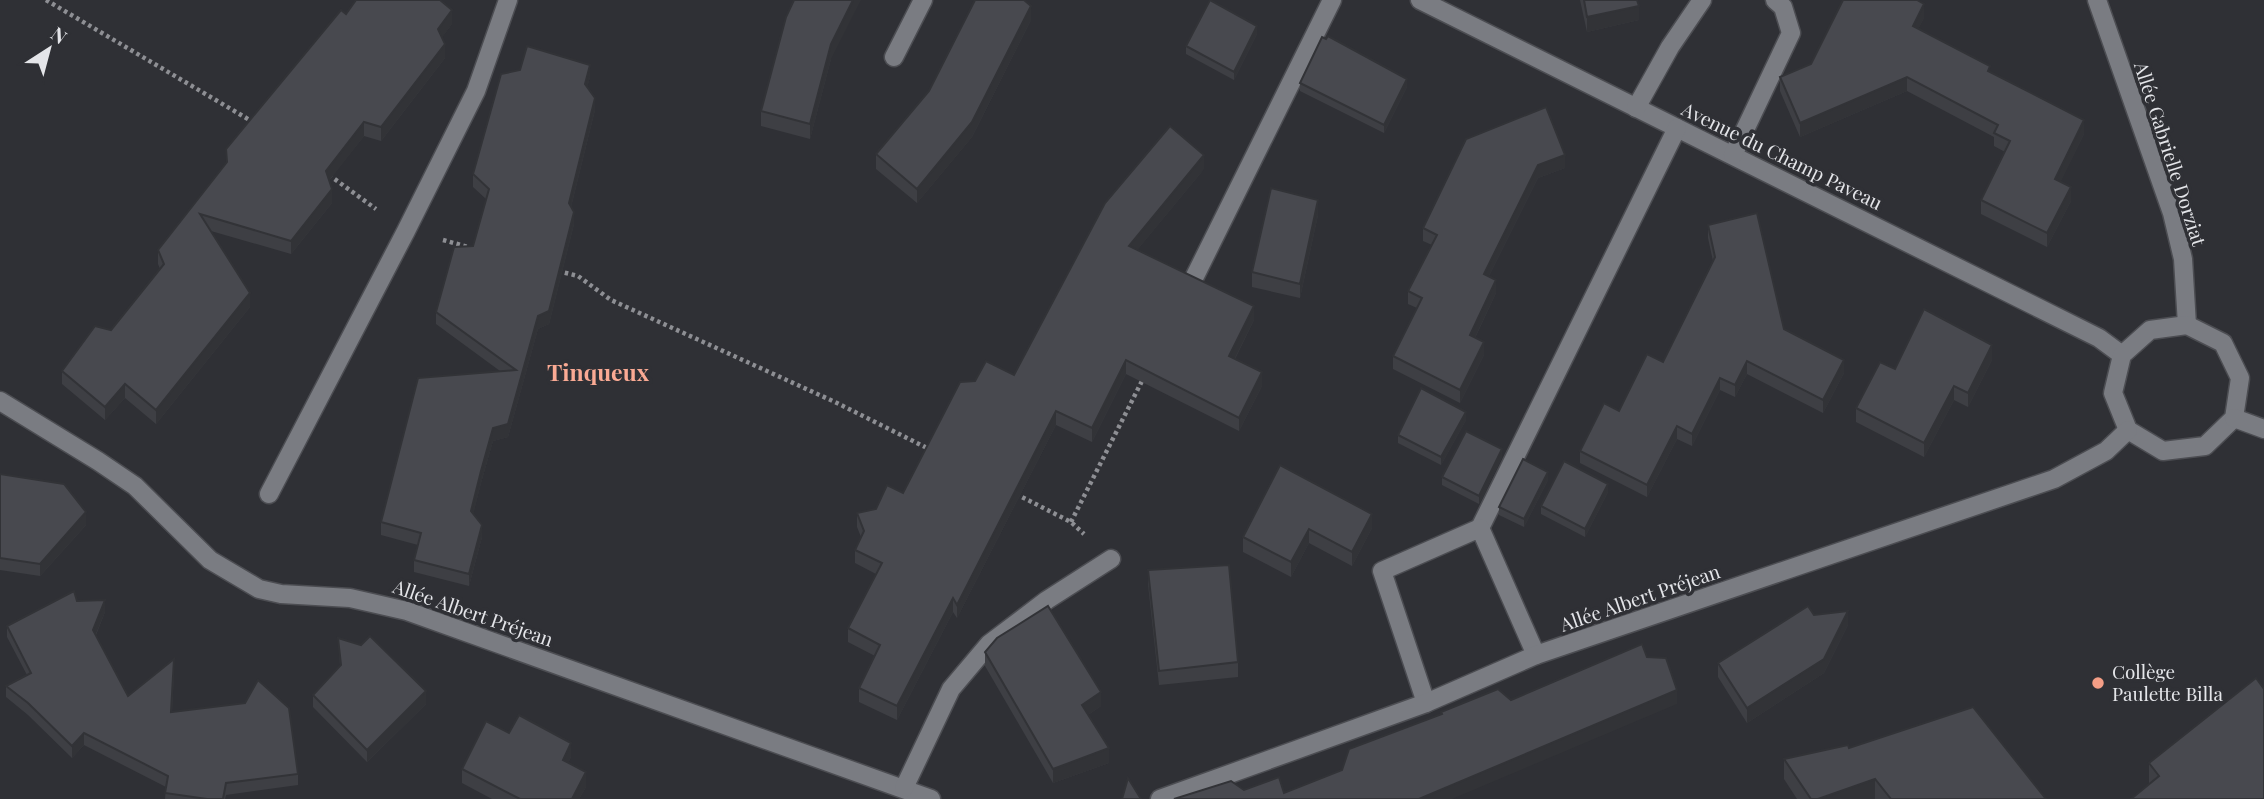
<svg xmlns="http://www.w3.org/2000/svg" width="2264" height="799" font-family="'Playfair Display',serif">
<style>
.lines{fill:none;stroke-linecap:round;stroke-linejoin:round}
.minor-casing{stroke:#4c4d52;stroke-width:21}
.path{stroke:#8e8f94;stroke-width:4.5;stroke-dasharray:3.5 3.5;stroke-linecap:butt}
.minor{stroke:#7a7c82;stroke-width:18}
.wall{fill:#3e3f44}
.shaded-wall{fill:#323337}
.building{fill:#48494f;stroke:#323337;stroke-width:2}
.poi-dot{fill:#f49e86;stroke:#2f3035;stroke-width:2.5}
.labels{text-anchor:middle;stroke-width:7;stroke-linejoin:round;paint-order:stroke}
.street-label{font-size:19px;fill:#e4e5e9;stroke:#2f3035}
.poi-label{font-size:19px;fill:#e4e5e9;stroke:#2f3035;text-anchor:start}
.quarter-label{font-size:23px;font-weight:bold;fill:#faaa94;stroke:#2f3035}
</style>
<rect width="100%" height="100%" fill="#2f3035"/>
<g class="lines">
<defs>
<g id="minor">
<path d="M1420 0 2099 338 2122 355"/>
<path d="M2097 0 2172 213 2183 259 2187 325"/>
<path d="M894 57 923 0"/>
<path d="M1636 108 1670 47 1702 0"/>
<path d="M1733 155 1791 33 1783 7 1775 0"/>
<path d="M1195 276 1332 0"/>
<path d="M2187 325 2223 343 2240 378 2234 418 2205 446 2163 451 2128 430 2113 393 2122 355 2150 330Z"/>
<path d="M0 401 98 461 135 486 210 560 259 589 281 594 350 598 407 611 931 799"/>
<path d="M2234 418 2264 429"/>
<path d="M269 494 406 231 476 91 508 0"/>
<path d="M1480 528 1677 128"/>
<path d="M1426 703 1382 571 1480 528 1536 655"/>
<path d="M904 788 951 689 989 644 1047 600 1111 559"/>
<path d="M1160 799 1426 703 1536 655 2054 479 2106 451 2128 430"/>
</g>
</defs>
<use href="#minor" class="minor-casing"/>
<g class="path">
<path d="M46 0 253 122"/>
<path d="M329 175 376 209"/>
<path d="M443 240 468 247"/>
<path d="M558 271 578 276 611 300 835 402 931 450"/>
<path d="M1016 494 1071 522 1084 534"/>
<path d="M1071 522 1144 377"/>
</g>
<use href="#minor" class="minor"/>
</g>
<g class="wall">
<path d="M1580 0H1637L1639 20 1587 32Z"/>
<path d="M1924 18 1918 29 1990 72 2084 134 2060 182 2071 201 2047 247 1981 214V200L2005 152 1994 146V137L1907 91 1800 137 1780 91V77Z"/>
<path d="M1031 20 972 137 917 203 876 169V154Z"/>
<path d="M452 24 442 37 445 58 381 141 364 136 329 180 332 203 291 254 211 231 250 307 156 424 125 398 105 420 62 384V371L111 330 160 269 158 264V250L226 163V149Z"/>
<path d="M1257 34 1234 80 1186 54V46Z"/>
<path d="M1326 39 1407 87 1384 133 1300 91V83Z"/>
<path d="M831 59 810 139 761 126V111Z"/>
<path d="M590 77 587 87 595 110 571 207 574 224 549 324 538 329 508 437 493 441 481 483 473 514 482 537 469 586 414 572V560L418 545 381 535V522L500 371 436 324V312L473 246 486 199 473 187V174Z"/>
<path d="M1466 139 1565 168 1538 178 1489 276 1496 293 1475 338 1484 355 1460 403 1393 369V356L1417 308 1408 304V291L1432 245 1423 241V228Z"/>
<path d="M1204 169 1137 250 1254 320 1235 359 1262 386 1239 431 1126 374 1092 442 1056 425 957 618 953 612 897 720 859 702V688L875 656 848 642V628L876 574 855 563V550L861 537 857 527V513L876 509 903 493 975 381 1014 375Z"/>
<path d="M1318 215 1300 298 1252 287V272Z"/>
<path d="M1708 225 1784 329 1844 373 1823 413 1747 374 1735 397 1720 390 1692 446 1677 439 1647 497 1580 463V451L1619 411 1663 362 1713 261 1708 238Z"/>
<path d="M1992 360 1968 407 1954 400 1924 457 1856 422V408L1895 369Z"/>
<path d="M1466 420 1441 465 1398 443V435Z"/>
<path d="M1502 457 1479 504 1442 485V477Z"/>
<path d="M1280 465 1372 528 1352 566 1309 543 1291 577 1243 552V537Z"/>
<path d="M0 474 86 525 40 576 0 570Z"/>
<path d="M1548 480 1524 527 1499 515V507Z"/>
<path d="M1608 492 1585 537 1541 514V506Z"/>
<path d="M1148 570 1238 662V677L1159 685 1148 584Z"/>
<path d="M77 601 105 612 96 635 128 696 174 671 172 712 298 774V785L226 795 225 799H165L166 787 84 745 72 758 28 715 6 697V686L27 675 7 637V626Z"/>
<path d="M1814 615 1848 625 1824 673 1747 723 1718 677V663Z"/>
<path d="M338 638 426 704 367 762 313 707V695L340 666Z"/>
<path d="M985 652 1101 706 1088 715 1109 763 1053 783 985 666Z"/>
<path d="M2264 689 2149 784V763Z"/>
<path d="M509 733 571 757 568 763 586 787 579 799H492L462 783V769Z"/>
<path d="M1849 748 2046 799H1797L1784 779V759Z"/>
</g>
<g class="shaded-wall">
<path d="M853 0H861L831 59 810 139V124L831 44Z"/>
<path d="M1924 4V18L1913 40V26Z"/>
<path d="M1031 6V20L972 137 917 203V189Z"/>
<path d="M1639 6V20L1587 32V17Z"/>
<path d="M452 10V24L438 43V29Z"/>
<path d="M1257 26V34L1234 80V72Z"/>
<path d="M445 44V58L381 141V127Z"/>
<path d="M590 65V77L585 96V84Z"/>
<path d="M1907 77V91L1800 137V123Z"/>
<path d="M1407 79V87L1384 133V125Z"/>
<path d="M595 98V110L569 215V203Z"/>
<path d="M2084 120V134L2055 193V179Z"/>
<path d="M364 122V136L326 185V171Z"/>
<path d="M1204 155V169L1129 260V246Z"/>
<path d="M1565 155V168L1538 178 1484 286V274L1538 165Z"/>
<path d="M2071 187V201L2047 247V233Z"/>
<path d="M332 189V203L291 254V241Z"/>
<path d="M1318 200V215L1300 298V284Z"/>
<path d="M574 212V224L549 324 538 329 508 437 493 441 481 483 471 524V511L481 471 493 428 538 316Z"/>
<path d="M1496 280V293L1470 348V335Z"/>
<path d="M250 293V307L156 424V410Z"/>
<path d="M1254 306V320L1229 370V356Z"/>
<path d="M1484 342V355L1460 403V390Z"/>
<path d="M1992 345V360L1968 407V393Z"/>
<path d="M1126 360V374L1092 442V428Z"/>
<path d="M1844 360V373L1823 413V400Z"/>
<path d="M1747 361V374L1735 397V385Z"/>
<path d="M1262 372V386L1239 431V418Z"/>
<path d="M1720 378V390L1692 446V434Z"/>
<path d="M125 384V398L105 420V407Z"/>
<path d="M1954 386V400L1924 457V443Z"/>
<path d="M1056 411V425L957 618V605Z"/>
<path d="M1466 412V420L1441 465V457Z"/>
<path d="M1677 426V439L1647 497V485Z"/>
<path d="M1502 449V457L1479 504V496Z"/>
<path d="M1548 472V480L1524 527V519Z"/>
<path d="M1608 484V492L1585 537V529Z"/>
<path d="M86 512V525L40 576V564Z"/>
<path d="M1372 514V528L1352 566V552Z"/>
<path d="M482 525V537L469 586V574Z"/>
<path d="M1309 529V543L1291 577V562Z"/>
<path d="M953 598V612L897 720V706Z"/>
<path d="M105 600V612L93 641V630Z"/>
<path d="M1848 611V625L1824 673 1747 723V708Z"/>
<path d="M1677 690V704L1452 799H1419Z"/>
<path d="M426 691V704L367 762V750Z"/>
<path d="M1101 692V706L1082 719V705Z"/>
<path d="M84 733V745L72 758V746Z"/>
<path d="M571 743V757L563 774V760Z"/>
<path d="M1109 748V763L1053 783V769Z"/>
<path d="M586 772V787L579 799H572Z"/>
<path d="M1875 779V799H1818Z"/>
</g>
<g class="building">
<path d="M356 0H440L452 10 438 29 445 44 381 127 364 122 326 171 332 189 291 241 200 214 250 293 156 410 125 384 105 407 62 371 95 326 111 330 164 264 158 250 227 162 226 149 341 10 346 14Z"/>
<path d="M794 0H853L831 44 810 124 761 111 786 17Z"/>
<path d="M975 0H1024L1031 6 972 122 917 189 876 154 929 91Z"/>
<path d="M1210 0 1257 26 1234 72 1186 46Z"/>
<path d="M1584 0H1637L1639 6 1587 17Z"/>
<path d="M1843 0H1917L1924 4 1913 26 1990 66 1988 71 2084 120 2055 179 2071 187 2047 233 1981 200 2010 141 1994 133 1998 125 1907 77 1800 123 1780 77 1811 64Z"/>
<path d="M1328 36 1407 79 1384 125 1300 83 1322 37 1326 39Z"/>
<path d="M527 46 590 65 585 84 595 98 569 203 574 212 549 311 538 316 508 424 493 428 481 471 471 511 482 525 469 574 414 560 421 533 381 522 418 378 516 370 436 312 454 247 473 246 489 189 473 174 501 74 520 70Z"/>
<path d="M1546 107 1565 155 1538 165 1484 274 1496 280 1470 335 1484 342 1460 390 1393 356 1422 298 1408 291 1437 235 1423 228 1466 139Z"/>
<path d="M1170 126 1204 155 1129 246 1254 306 1229 356 1262 372 1239 418 1126 360 1092 428 1056 411 957 605 953 598 897 706 859 688 880 645 848 628 882 563 855 550 864 531 857 513 876 509 887 485 903 493 960 382 975 381 986 361 1014 375 1105 203Z"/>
<path d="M1271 188 1318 200 1300 284 1252 272Z"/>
<path d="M1757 213 1784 329 1844 360 1823 400 1747 361 1735 385 1720 378 1692 434 1677 426 1647 485 1580 451 1604 403 1619 411 1647 354 1663 362 1715 257 1708 225Z"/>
<path d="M1924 309 1992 345 1968 393 1954 386 1924 443 1856 408 1880 362 1895 369Z"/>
<path d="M1421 388 1466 412 1441 457 1398 435Z"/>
<path d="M1466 431 1502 449 1479 496 1442 477Z"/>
<path d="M1523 459 1548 472 1524 519 1499 507Z"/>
<path d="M1564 461 1608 484 1585 529 1541 506Z"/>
<path d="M1280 465 1372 514 1352 552 1309 529 1291 562 1243 537Z"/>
<path d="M0 474 64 484 86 512 40 564 0 558Z"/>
<path d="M1229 565 1238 662 1159 671 1148 570Z"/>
<path d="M74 591 77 601 105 600 93 630 128 696 174 659 171 712 245 703 258 680 289 708 298 774 226 783 223 799H207L165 793 168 776 84 733 72 746 28 703 6 686 31 673 7 626Z"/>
<path d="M1048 606 1101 692 1082 705 1109 748 1053 769 985 652 997 638Z"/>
<path d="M1808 606 1814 615 1848 611 1824 659 1747 708 1718 663Z"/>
<path d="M370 636 426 691 367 750 313 695 341 665 338 638 361 645Z"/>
<path d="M1642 644 1647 657 1666 658 1677 690 1419 799H1174L1231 781 1244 790 1279 777 1284 793 1342 770 1349 749 1442 714 1441 712 1498 689 1511 700Z"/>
<path d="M2256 678 2264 689V799H2131L2159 776 2149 763Z"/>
<path d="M1973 707 2046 799H1891L1875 779 1818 799H1811L1784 759 1848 745 1849 748Z"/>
<path d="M519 715 571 743 563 760 586 772 572 799H520L462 769 486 721 509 733Z"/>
<path d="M1128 778 1141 799H1122Z"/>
</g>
<circle class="poi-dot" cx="2098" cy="683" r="7"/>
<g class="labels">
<g class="street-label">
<text transform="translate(2170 154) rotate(72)" y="7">Allée Gabrielle Dorziat</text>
<text transform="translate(1782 156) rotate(26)" y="7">Avenue du Champ Paveau</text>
<text transform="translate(1640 598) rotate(-19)" y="7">Allée Albert Préjean</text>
<text transform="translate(473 613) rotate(19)" y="7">Allée Albert Préjean</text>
</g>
<g class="poi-label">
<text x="2112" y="679">Collège<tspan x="2112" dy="22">Paulette Billa</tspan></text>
</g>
<g class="quarter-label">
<text x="598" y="381">Tinqueux</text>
</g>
</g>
<g transform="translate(49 49) rotate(36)" stroke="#2f3035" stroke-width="5" paint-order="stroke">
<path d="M0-5L12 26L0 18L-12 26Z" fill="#e4e5e9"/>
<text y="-10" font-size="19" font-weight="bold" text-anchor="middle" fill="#e4e5e9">N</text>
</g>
</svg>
